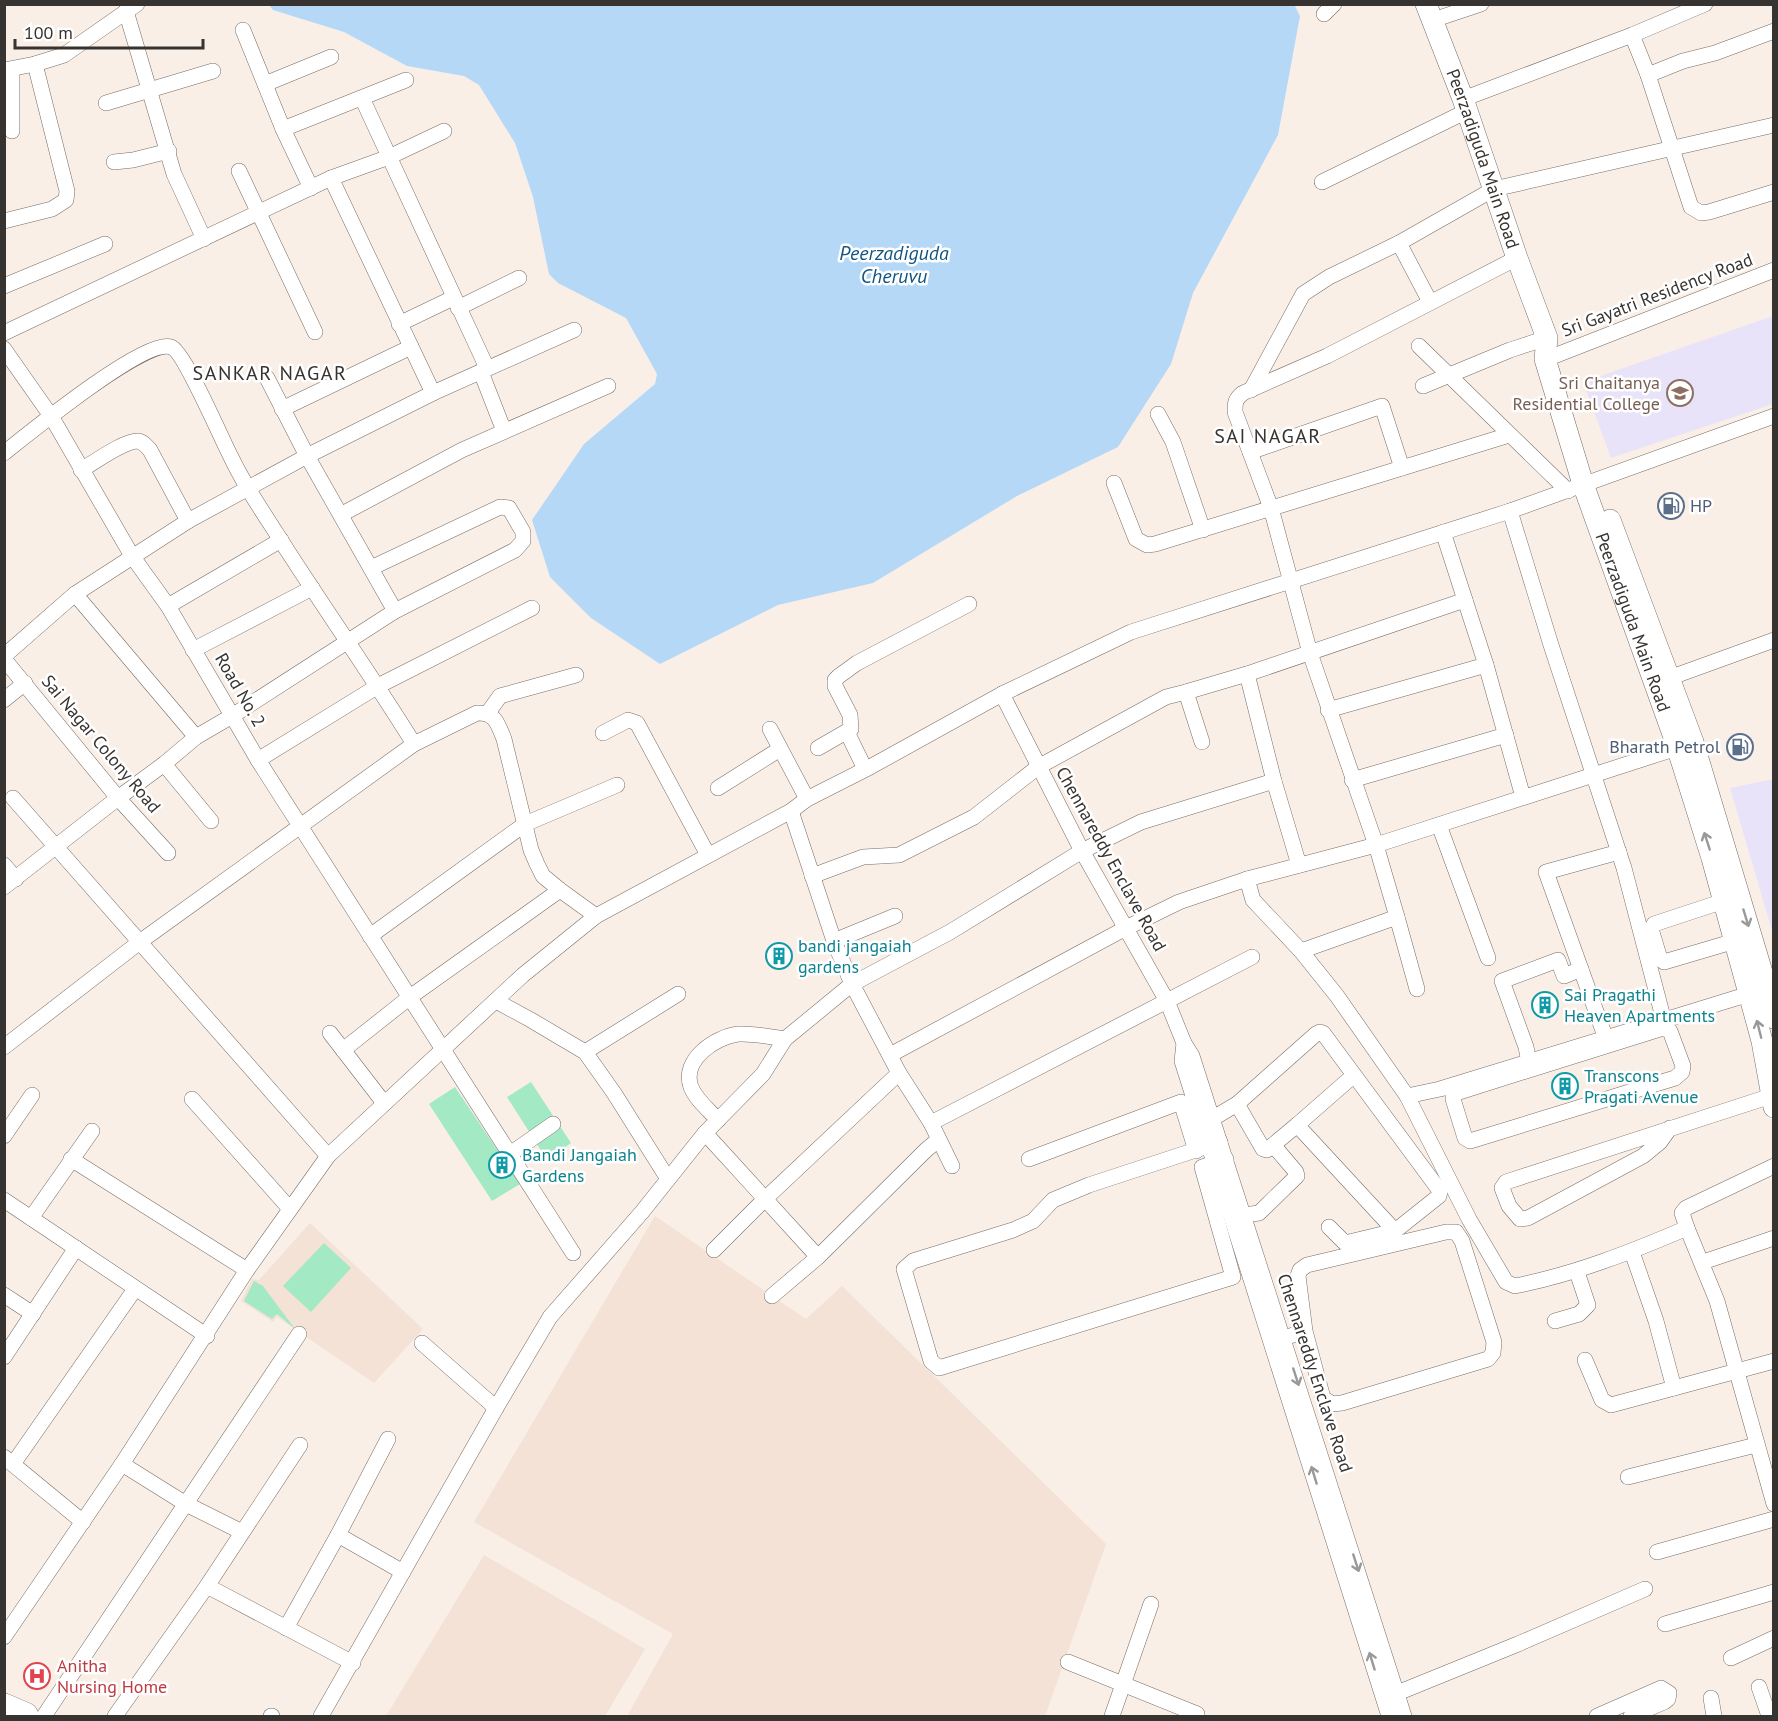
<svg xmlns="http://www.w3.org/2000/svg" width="1778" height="1721" font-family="'PT Sans',sans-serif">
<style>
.built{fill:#f3e2d5}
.education{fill:#e9e3f9}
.green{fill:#a2e9c4}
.water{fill:#b6d8f7}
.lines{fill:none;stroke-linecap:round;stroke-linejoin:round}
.street-casing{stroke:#766d66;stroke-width:16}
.secondary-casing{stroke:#766d66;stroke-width:22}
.highway-casing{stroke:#766d66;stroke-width:28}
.street{stroke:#fff;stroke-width:15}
.secondary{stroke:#fff;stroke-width:21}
.highway{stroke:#fff;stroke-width:27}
.oneway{stroke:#9b9998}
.labels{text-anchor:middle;stroke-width:5;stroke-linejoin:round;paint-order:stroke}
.street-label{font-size:18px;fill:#373330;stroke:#fff}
.education-label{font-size:18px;fill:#785e54;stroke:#fff;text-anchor:end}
.service-label{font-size:18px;fill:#4e5e75;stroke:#fff;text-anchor:start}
.culture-label{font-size:18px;fill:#0d838f;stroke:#fff;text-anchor:start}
.health-label{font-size:18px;fill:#be3a42;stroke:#fff;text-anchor:start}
.water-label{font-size:20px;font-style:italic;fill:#115482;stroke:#fff}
.neighbourhood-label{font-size:20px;letter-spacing:1.5px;fill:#373330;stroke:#fff}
</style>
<rect width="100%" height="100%" fill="#f9efe7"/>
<g class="built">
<path d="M655 1216 806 1319 842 1286 1106 1544 1045 1716H627L673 1634 474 1522Z"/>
<path d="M310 1223 423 1329 374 1383 277 1317 273 1322 241 1301 252 1279 259 1280Z"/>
<path d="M484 1555 645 1649 605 1716H386Z"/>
</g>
<g class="education">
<path d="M1773 316V404L1611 458 1583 382Z"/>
<path d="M1773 779H1774L1773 934 1730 788Z"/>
</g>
<g class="green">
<path d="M531 1082 571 1143 547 1160 507 1097Z"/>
<path d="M455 1087 520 1184 492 1201 429 1104Z"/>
<path d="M324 1243 351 1268 311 1312 283 1286Z"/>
<path d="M254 1281 263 1286 295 1329 277 1314 272 1319 244 1301Z"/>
</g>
<path class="water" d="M1294 4 1300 16 1278 135 1193 293 1171 364 1118 447 1017 496 873 583 778 605 660 664 591 618 550 577 532 520 584 444 655 384 657 374 626 318 558 283 549 274 533 197 515 143 479 85 464 76 407 66 344 32 273 10 269 5Z"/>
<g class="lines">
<defs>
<g id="street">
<path d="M126 11 174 174 204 239"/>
<path d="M1324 14 1334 4"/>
<path d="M1433 20 1481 4"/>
<path d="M243 30 283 129 311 188"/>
<path d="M1632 35 1648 75 1691 207 1701 213 1709 212 1774 192"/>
<path d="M4 70 35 64 64 55 137 4"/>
<path d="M1648 75 1683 61 1715 53 1774 31"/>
<path d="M265 84 331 57"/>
<path d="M362 98 487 368"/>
<path d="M1463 99 1632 35 1705 4"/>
<path d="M106 103 213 71"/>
<path d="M283 129 406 80"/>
<path d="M12 131V69"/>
<path d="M114 162 133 160 169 151"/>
<path d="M239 171 315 332"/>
<path d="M331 178 433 393"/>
<path d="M1322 182 1467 111"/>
<path d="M4 221 52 209 66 200 67 191 35 64"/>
<path d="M1399 243 1430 302"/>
<path d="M4 286 105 244"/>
<path d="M458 308 519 278"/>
<path d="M399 324 453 298"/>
<path d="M4 333 331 178 389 157 444 131"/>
<path d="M1419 346 1568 491"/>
<path d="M4 349 51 416 132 556 168 606 258 760 573 1253"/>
<path d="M1554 356 1774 270"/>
<path d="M481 372 504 431"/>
<path d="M267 378 307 456 395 611"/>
<path d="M1423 386 1510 350 1547 338"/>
<path d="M1251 390 1303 294 1329 277 1399 243 1494 189 1774 125"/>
<path d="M282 409 411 347"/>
<path d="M1158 414 1173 442 1203 530"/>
<path d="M1250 452 1382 406 1402 468"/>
<path d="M4 453C28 434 145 338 171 347 184 351 222 440 231 457 247 491 268 519 287 550 329 615 373 678 414 744"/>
<path d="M81 470C95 462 123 441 138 441 144 442 146 446 150 450L188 521"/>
<path d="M1114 483 1136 539 1147 545 1155 544 1509 435"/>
<path d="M1510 511 1551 645 1624 868 1664 1021"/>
<path d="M342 514 462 450 608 386"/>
<path d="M1443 532 1486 665 1523 797"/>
<path d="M75 594 196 737"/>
<path d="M168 606 281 540"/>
<path d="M193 650 312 588"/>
<path d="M4 656 75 594 188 521 307 456 433 393 574 330"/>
<path d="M4 659 118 798 168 853"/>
<path d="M1247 674 1274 781 1299 865"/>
<path d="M1669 678 1774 640"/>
<path d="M1002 694 1082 851 1167 1001 1184 1043 1192 1056 1404 1716"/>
<path d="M4 700 25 683"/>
<path d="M1328 710 1486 665"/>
<path d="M487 714 500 696 576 675"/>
<path d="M770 729 807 799"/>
<path d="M847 732 865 769"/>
<path d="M603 733 628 720 637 723 708 855"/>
<path d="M1202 742 1186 692 1247 674 1465 600"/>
<path d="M818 748 851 729 850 715 835 686V680L839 676 857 663 969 604"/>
<path d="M258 760 378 686 532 608"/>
<path d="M164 764 211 821"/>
<path d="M1352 780 1506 735"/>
<path d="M718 788 780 749"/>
<path d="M13 798 328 1156"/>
<path d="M791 811 834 941 852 984 899 1073 931 1123 952 1166"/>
<path d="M1439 825 1488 958"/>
<path d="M4 865 16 879"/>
<path d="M812 876 863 857 899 855 974 817 1038 767 1166 697 1186 692"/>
<path d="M1247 879 1253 900 1301 951 1337 996 1407 1096 1440 1089 1759 991"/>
<path d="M4 887 118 798 164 764 196 737 232 716 395 611 515 550 523 541V532L509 508 500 507 371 568"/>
<path d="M1724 901 1654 924 1651 929 1660 959 1664 962 1735 941"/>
<path d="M1397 917 1417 989"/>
<path d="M370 936 525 824 617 785"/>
<path d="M834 941 895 916"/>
<path d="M1301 951 1397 917 1376 845 1310 653 1271 508 1235 412C1235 403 1235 399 1243 393L1327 356 1517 258"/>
<path d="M496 1001 531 1020 585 1052 614 1093 668 1179"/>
<path d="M1663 1028 1670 1031 1683 1066 1682 1072 1675 1078 1470 1141 1465 1138 1453 1099V1095L1459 1092Z"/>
<path d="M330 1033 384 1103"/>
<path d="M1606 1039 1546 872 1619 852"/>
<path d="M1184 1043 1182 1061 1389 1716"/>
<path d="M4 1047 141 941 414 744 477 713C495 712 498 724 504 739L531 850 537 864 543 876 560 890 596 916"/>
<path d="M343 1050 410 997 560 890"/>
<path d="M585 1052 678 994"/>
<path d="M890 1055 1126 928 1179 902 1247 879 1376 845 1677 748"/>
<path d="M1529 1062 1526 1047 1502 981 1558 960 1564 976 1581 969"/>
<path d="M1407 1096 1469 1219 1506 1282 1515 1286C1575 1274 1631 1252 1687 1228L1682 1213 1686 1208 1774 1166"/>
<path d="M192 1099 290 1209"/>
<path d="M1237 1104 1316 1034 1320 1032 1323 1033 1440 1191 1439 1196 1395 1231"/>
<path d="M718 1120C709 1110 696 1100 691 1087 681 1060 715 1037 738 1034 753 1033 770 1037 785 1039"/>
<path d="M931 1123 1252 957"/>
<path d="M1205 1123 1237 1104 1263 1149 1267 1150 1297 1125 1395 1231 1345 1243 1329 1227"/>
<path d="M1297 1125 1353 1076"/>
<path d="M1670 1128 1660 1142 1643 1156 1528 1218 1520 1219 1509 1206 1502 1188 1506 1182 1771 1096"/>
<path d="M4 1136 32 1095"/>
<path d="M1220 1142 1089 1185 1053 1200 1033 1221 1013 1230 913 1261 904 1269 931 1361 939 1368 1233 1277 1202 1167 1226 1159"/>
<path d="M510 1154 553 1124"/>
<path d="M71 1159 247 1270"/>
<path d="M1029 1159 1181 1102 1196 1151"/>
<path d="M4 1200 207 1336"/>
<path d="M1244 1215 1259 1213 1297 1176 1296 1172 1274 1146"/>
<path d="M31 1218 92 1131"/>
<path d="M1687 1228 1717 1301 1774 1504"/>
<path d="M714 1250 766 1198 899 1073"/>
<path d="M1632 1252 1656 1321 1674 1388"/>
<path d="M818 1257 705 1133 763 1074 785 1039 852 984 950 932 1082 851 1141 822 1274 781"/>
<path d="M1703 1262 1774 1238"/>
<path d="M4 1295 33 1314"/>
<path d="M772 1296 818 1257 926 1150 938 1140"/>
<path d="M1555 1321 1579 1314 1588 1305 1577 1272"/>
<path d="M1275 1341 1305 1331 1323 1398 1332 1404 1342 1403 1488 1359 1493 1353 1494 1342 1462 1241 1456 1232H1446L1307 1265 1300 1270 1298 1276 1305 1331"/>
<path d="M422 1343 496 1408"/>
<path d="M4 1357 76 1248"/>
<path d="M1585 1360 1602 1400 1611 1405 1774 1361"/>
<path d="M388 1439 338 1535 403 1572"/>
<path d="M4 1457 83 1522"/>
<path d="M13 1464 135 1289"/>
<path d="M122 1464 186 1504 242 1532"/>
<path d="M1628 1477 1756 1445"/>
<path d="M1657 1552 1774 1519"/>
<path d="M207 1586 300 1445"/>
<path d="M1665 1624 1774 1592"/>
<path d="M286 1628 338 1535"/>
<path d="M4 1637 122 1464 247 1270 328 1156 523 975 596 916 791 811 807 799 870 767 1002 694 1131 632 1510 511 1774 416"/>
<path d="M1731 1658 1774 1638"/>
<path d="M1068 1662 1197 1714"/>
<path d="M1759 1687 1769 1716"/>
<path d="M1390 1696 1518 1644 1645 1589"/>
<path d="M1711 1698 1714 1716"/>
<path d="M44 1716 299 1334"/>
<path d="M115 1716 207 1586 353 1663"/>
<path d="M271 1716H272"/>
<path d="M321 1716 496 1408 550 1317 642 1212 705 1133"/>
<path d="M1112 1716 1151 1604"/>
<path d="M1597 1716 1661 1688 1669 1693 1668 1699 1664 1702 1631 1716"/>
</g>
<g id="secondary">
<path id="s1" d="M1426 4 1463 99 1517 258 1547 338 1545 359 1583 484 1674 737 1712 858 1762 1041 1774 1107"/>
<path d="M1610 520 1693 742 1767 989 1774 1018"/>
</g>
<path id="highway" d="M4 1707 25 1716"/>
</defs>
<use href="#street" class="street-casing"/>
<use href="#secondary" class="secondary-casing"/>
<use href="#highway" class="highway-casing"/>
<use href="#street" class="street"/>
<use href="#secondary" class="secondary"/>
<use href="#highway" class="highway"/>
</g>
<defs><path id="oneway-shaft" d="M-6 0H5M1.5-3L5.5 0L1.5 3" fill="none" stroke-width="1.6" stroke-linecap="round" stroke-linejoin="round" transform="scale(1.5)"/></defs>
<g class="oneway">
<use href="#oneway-shaft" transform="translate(1707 841) rotate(-108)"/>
<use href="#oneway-shaft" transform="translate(1746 918) rotate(73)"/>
<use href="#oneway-shaft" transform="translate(1759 1029) rotate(-104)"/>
<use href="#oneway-shaft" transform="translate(1296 1377) rotate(72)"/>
<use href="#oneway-shaft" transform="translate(1314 1475) rotate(-107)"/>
<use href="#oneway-shaft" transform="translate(1356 1563) rotate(72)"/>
<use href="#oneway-shaft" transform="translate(1372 1661) rotate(-107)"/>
</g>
<defs>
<symbol id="university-ring" viewBox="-11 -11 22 22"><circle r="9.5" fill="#fff" stroke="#8d6e63" stroke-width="1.5"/><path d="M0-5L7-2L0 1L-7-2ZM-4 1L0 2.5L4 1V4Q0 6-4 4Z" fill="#8d6e63"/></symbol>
<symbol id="fuel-ring" viewBox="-11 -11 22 22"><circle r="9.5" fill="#fff" stroke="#5c6f8a" stroke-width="1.5"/><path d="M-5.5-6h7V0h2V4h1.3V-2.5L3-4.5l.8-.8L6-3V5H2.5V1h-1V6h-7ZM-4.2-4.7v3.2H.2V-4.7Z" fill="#5c6f8a"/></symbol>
<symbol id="building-ring" viewBox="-11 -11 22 22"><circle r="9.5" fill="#fff" stroke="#0f9aa8" stroke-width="1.5"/><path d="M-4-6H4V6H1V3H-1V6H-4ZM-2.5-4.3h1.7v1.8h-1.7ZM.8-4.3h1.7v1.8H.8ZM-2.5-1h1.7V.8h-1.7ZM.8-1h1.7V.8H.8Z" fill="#0f9aa8"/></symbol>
<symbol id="hospital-ring" viewBox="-11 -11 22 22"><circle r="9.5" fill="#fff" stroke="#e0444e" stroke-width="1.5"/><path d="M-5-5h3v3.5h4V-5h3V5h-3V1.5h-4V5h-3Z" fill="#e0444e"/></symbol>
</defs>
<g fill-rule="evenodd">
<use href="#university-ring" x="1665" y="378" width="30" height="30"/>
<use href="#fuel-ring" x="1656" y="491" width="30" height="30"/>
<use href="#fuel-ring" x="1725" y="732" width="30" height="30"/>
<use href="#building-ring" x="764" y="941" width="30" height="30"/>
<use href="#building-ring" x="1530" y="990" width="30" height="30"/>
<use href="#building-ring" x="1550" y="1071" width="30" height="30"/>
<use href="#building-ring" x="487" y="1150" width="30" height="30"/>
<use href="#hospital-ring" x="22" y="1661" width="30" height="30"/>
</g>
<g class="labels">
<g class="street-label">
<text dy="6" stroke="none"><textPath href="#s1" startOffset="165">Peerzadiguda Main Road</textPath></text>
<text transform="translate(1657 295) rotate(-21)" y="6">Sri Gayatri Residency Road</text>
<text dy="6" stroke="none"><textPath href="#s1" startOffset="654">Peerzadiguda Main Road</textPath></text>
<text transform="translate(240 690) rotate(60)" y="6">Road No. 2</text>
<text transform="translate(101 744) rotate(50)" y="6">Sai Nagar Colony Road</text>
<text transform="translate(1111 859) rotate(61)" y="6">Chennareddy Enclave Road</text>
<text transform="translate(1315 1373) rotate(72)" y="6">Chennareddy Enclave Road</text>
</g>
<g class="education-label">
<text x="1660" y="389">Sri Chaitanya<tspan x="1660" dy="21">Residential College</tspan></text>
</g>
<g class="service-label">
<text x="1690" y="512">HP</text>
<text x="1720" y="753" text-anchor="end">Bharath Petrol</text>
</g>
<g class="culture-label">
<text x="798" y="952">bandi jangaiah<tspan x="798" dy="21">gardens</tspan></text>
<text x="1564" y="1001">Sai Pragathi<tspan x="1564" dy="21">Heaven Apartments</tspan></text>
<text x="1584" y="1082">Transcons<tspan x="1584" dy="21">Pragati Avenue</tspan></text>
<text x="522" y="1161">Bandi Jangaiah<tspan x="522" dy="21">Gardens</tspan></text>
</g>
<g class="health-label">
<text x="57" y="1672">Anitha<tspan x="57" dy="21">Nursing Home</tspan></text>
</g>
<g class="water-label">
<text x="894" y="260">Peerzadiguda<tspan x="894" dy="23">Cheruvu</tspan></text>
</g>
<g class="neighbourhood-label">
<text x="270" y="380">SANKAR NAGAR</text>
<text x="1268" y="443">SAI NAGAR</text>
</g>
</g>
<rect width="1778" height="1721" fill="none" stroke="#373330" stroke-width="12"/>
<path d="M15 39v9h188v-9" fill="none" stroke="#373330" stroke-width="3"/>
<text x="24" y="39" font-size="18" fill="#373330" stroke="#ffffff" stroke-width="4.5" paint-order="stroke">100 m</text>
</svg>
